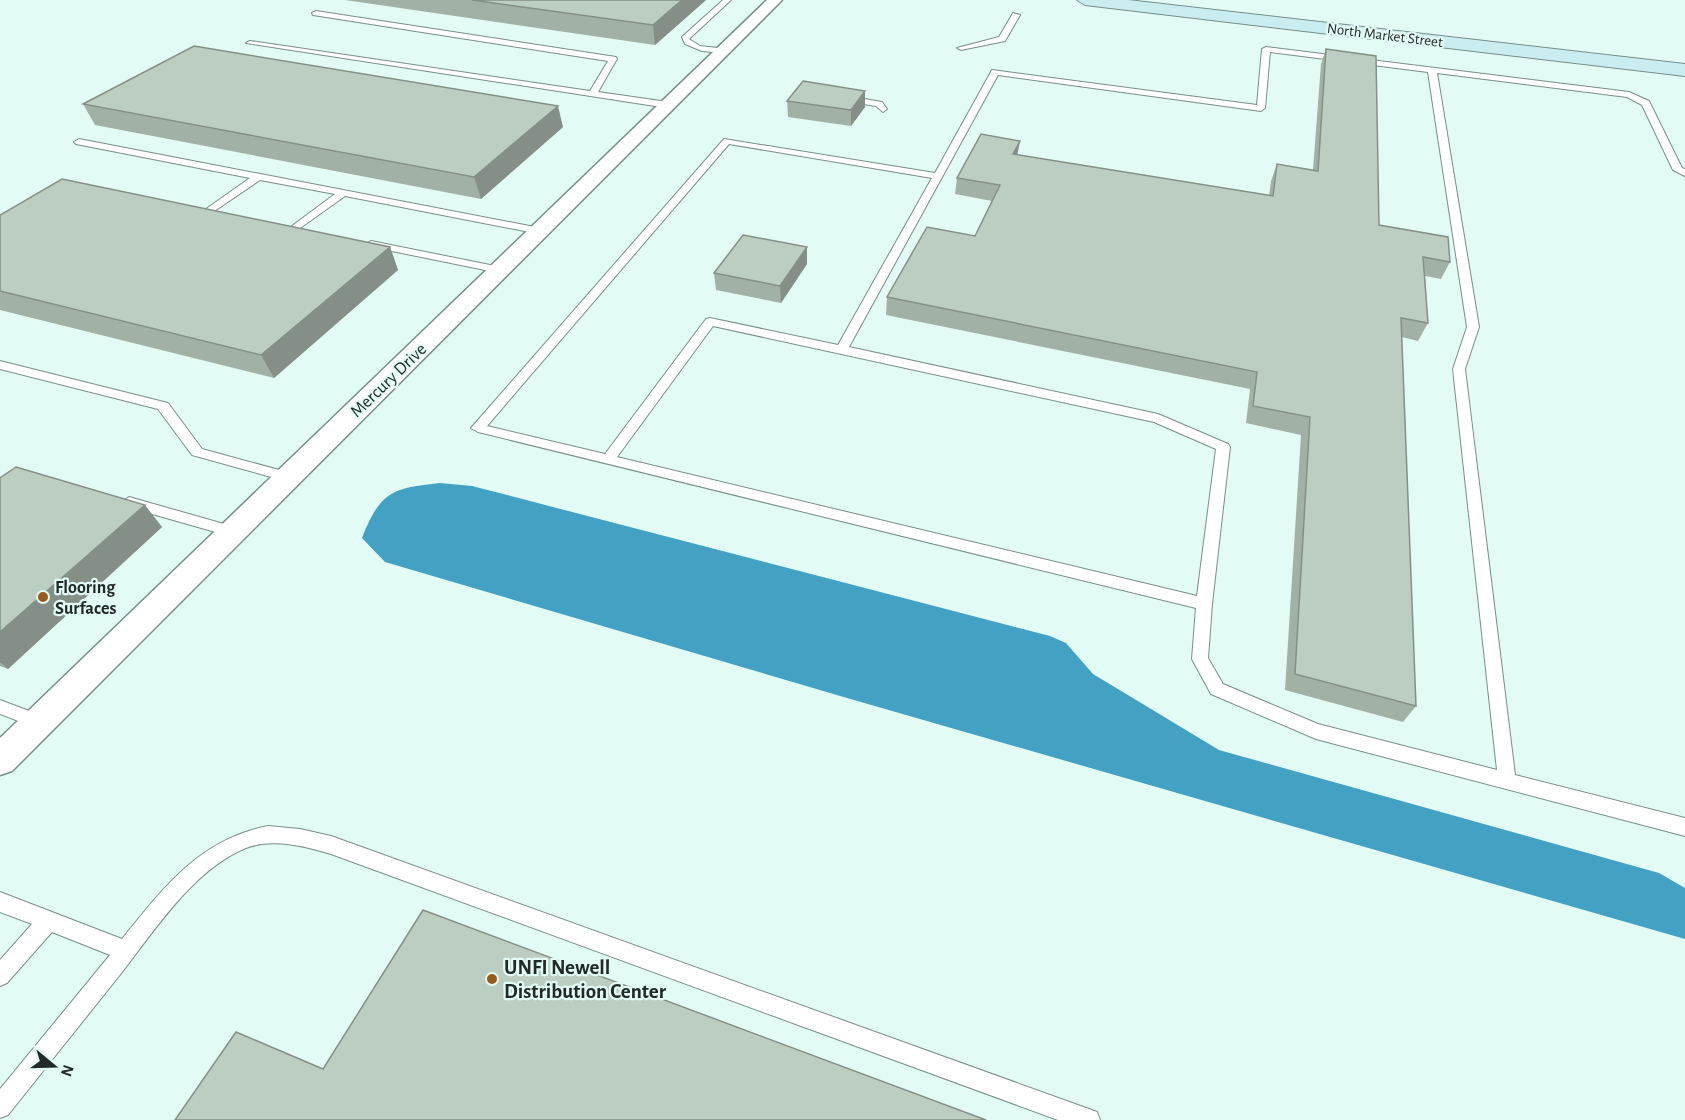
<svg xmlns="http://www.w3.org/2000/svg" width="1685" height="1120" font-family="'Alegreya Sans',sans-serif">
<style>
.water{fill:#43a2c4}
.lines{fill:none;stroke-linecap:round;stroke-linejoin:round}
.lane-casing{stroke:#788e89;stroke-width:2}
.street-casing{stroke:#788e89;stroke-width:3}
.secondary-casing{stroke:#788e89;stroke-width:2}
.lane{fill:#fff;fill-rule:evenodd}
.street{fill:#fff;fill-rule:evenodd}
.secondary{fill:#c9edf0;fill-rule:evenodd}
.wall{fill:#a2b1a6}
.shaded-wall{fill:#849087}
.building{fill:#bccec1;stroke:#849087;stroke-width:1.5}
.poi-dot{fill:#965b1b;stroke:#e3fbf5;stroke-width:2}
.labels{text-anchor:middle;stroke-width:4.5;stroke-linejoin:round;paint-order:stroke}
.far-street-label{font-size:15px;fill:#212a28;stroke:#e3fbf5}
.street-label{font-size:18px;fill:#212a28;stroke:#e3fbf5}
.poi-label{font-size:18px;font-weight:bold;fill:#212a28;stroke:#e3fbf5;text-anchor:start}
.near-poi-label{font-size:21px;font-weight:bold;fill:#212a28;stroke:#e3fbf5;text-anchor:start}
</style>
<rect width="100%" height="100%" fill="#e3fbf5"/>
<path class="water" d="M440 483 472 486 1050 636 1066 643 1093 674 1219 750 1659 873 1685 888V939L847 698 385 562 362 538C380 492 392 488 440 483Z"/>
<g class="lines">
<defs>
<g id="lane">
<path d="M723 0H731L689 39 700 46 726 49V53L702 51 685 44 682 37Z"/>
<path d="M316 11 616 57 617 59 598 92 668 102 672 105 668 108 246 43 250 41 590 91 608 61 313 15 312 13Z"/>
<path d="M1013 13 1020 15 1005 41 961 50 957 48 999 37Z"/>
<path d="M1266 47 1629 92 1649 101 1682 168 1685 169V176L1673 170 1642 105 1627 97 1437 73 1479 327 1465 369 1515 775 1685 818V836L1316 739 1211 694 1192 659 1196 608 478 432 471 428 724 139 935 173 992 70 1257 105 1262 49ZM1270 52 1428 72 1467 327 1453 369 1497 770 1318 724 1223 684 1208 658 1212 604 1230 447 1228 444 1158 414 849 347 998 75 1261 111 1265 108ZM729 144 932 178 838 345 710 318 706 319 605 454 487 426ZM713 326 1154 422 1216 449 1197 596 617 457Z"/>
<path d="M847 96 882 102 887 109 883 112 876 106 844 101 843 99Z"/>
<path d="M79 139 540 228 545 231 540 234 345 196 296 231 291 228 292 226 335 194 260 180 210 214 206 213V209L250 178 76 144 74 142Z"/>
<path d="M371 241 500 267 506 270 500 273 367 246 366 244Z"/>
<path d="M0 361 168 403 202 449 294 474 296 477 289 482 192 455 158 409 0 369Z"/>
<path d="M129 497 238 528 240 532 233 537 124 506 122 502Z"/>
<path d="M0 700 45 717 48 722 45 727 39 729 0 714Z"/>
<path d="M268 826 300 829 331 836 1089 1109 1097 1112 1100 1120H1058L331 854C304 846 273 838 246 848 193 869 153 933 119 976 82 1022 45 1069 8 1115L0 1118V1089L110 955 52 932 7 983 0 986V960L32 924 0 912V892L122 939C163 888 200 839 268 826Z"/>
</g>
<path id="street" d="M767 0H782L12 771 0 775V738Z"/>
<path id="secondary" d="M1077 0H1128L1685 64V76L1085 5Z"/>
</defs>
<use href="#lane" class="lane-casing"/>
<use href="#street" class="street-casing"/>
<use href="#secondary" class="secondary-casing"/>
<use href="#lane" class="lane"/>
<use href="#street" class="street"/>
<use href="#secondary" class="secondary"/>
</g>
<g class="wall">
<path d="M345 0H706L655 45Z"/>
<path d="M1326 49 1379 225 1450 262 1441 279 1425 276 1428 323 1418 341 1402 337 1416 706 1403 722 1285 690 1301 435 1246 423 1250 389 886 315 887 297 975 236 992 201 955 194 957 178 1018 155 1269 196 1271 181 1277 164 1313 170 1321 64Z"/>
<path d="M787 101 865 107 851 126 788 117Z"/>
<path d="M83 104 563 127 481 199 95 125Z"/>
<path d="M0 215 390 247 398 270 274 378 0 310Z"/>
<path d="M807 264 781 303 716 290 714 273Z"/>
<path d="M0 478 162 527 8 669 0 666Z"/>
</g>
<g class="shaded-wall">
<path d="M682 0H706L655 45 653 25Z"/>
<path d="M865 91V107L851 126V110Z"/>
<path d="M558 106 563 127 481 199 474 177Z"/>
<path d="M1020 141 1017 157 1013 154Z"/>
<path d="M390 247 398 270 274 378 261 355Z"/>
<path d="M807 247V264L781 303 780 286Z"/>
<path d="M145 505 162 527 8 669 0 662V632Z"/>
</g>
<g class="building">
<path d="M472 0H682L653 25Z"/>
<path d="M194 46 558 106 474 177 83 104Z"/>
<path d="M1326 49 1376 56 1379 225 1448 237 1450 262 1423 257 1428 323 1401 318 1416 706 1295 674 1310 417 1253 406 1257 372 887 297 927 227 975 236 1000 185 957 178 981 134 1020 141 1013 154 1273 196 1277 164 1318 171Z"/>
<path d="M803 81 865 91 851 110 787 101Z"/>
<path d="M62 179 390 247 261 355 0 291V215Z"/>
<path d="M743 235 807 247 780 286 714 273Z"/>
<path d="M16 467 145 505 0 632V478Z"/>
<path d="M423 910 986 1120H175L236 1032 323 1069Z"/>
</g>
<g class="poi-dot">
<circle cx="43" cy="597" r="6"/>
<circle cx="492" cy="979" r="6"/>
</g>
<g class="labels">
<g class="far-street-label">
<text transform="translate(1385 35) rotate(7)" y="5">North Market Street</text>
</g>
<g class="street-label">
<text transform="translate(388 380) rotate(-44)" y="6">Mercury Drive</text>
</g>
<g class="poi-label">
<text x="55" y="593">Flooring<tspan x="55" dy="21">Surfaces</tspan></text>
</g>
<g class="near-poi-label">
<text x="504" y="974">UNFI Newell<tspan x="504" dy="24">Distribution Center</tspan></text>
</g>
</g>
<g transform="translate(54 1066) rotate(109)" stroke="#e3fbf5" stroke-width="4.5" paint-order="stroke">
<path d="M0-4.5L10 22L0 15L-10 22Z" fill="#212a28"/>
<text y="-9" font-size="16" font-weight="bold" text-anchor="middle" fill="#212a28">N</text>
</g>
</svg>
